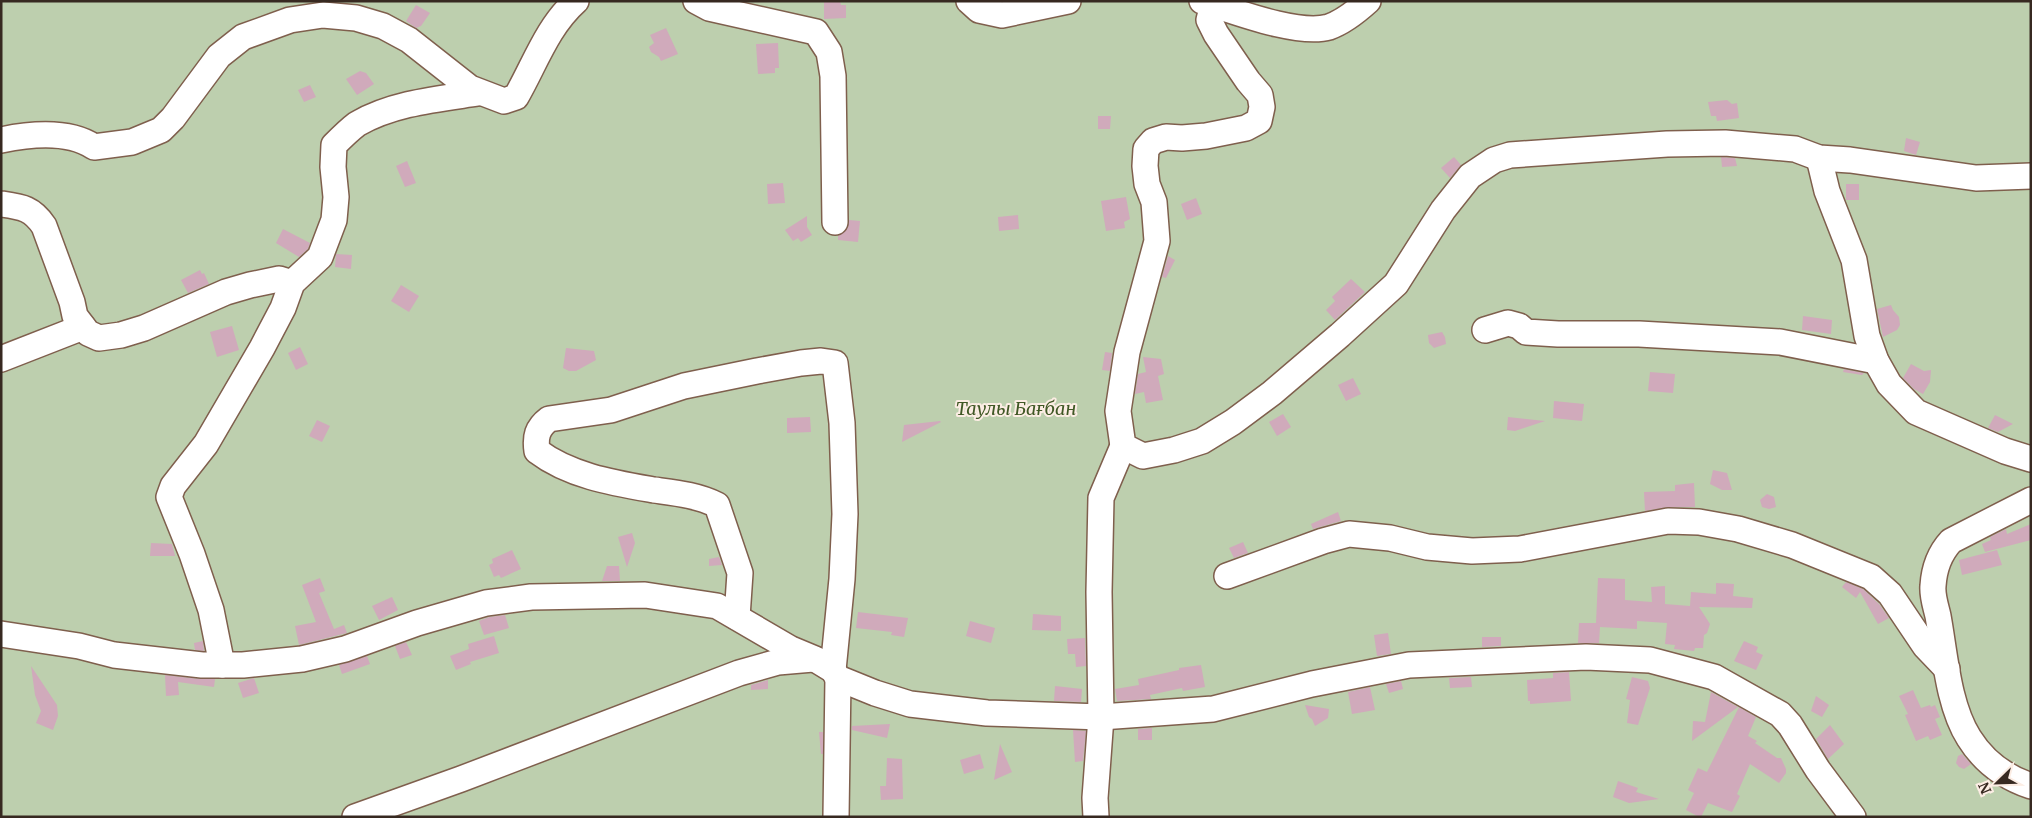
<svg xmlns="http://www.w3.org/2000/svg" width="2032" height="818" font-family="Merriweather,serif">
<style>
.green{fill:#bdcfae}
.building{fill:#d0aabb}
.lines{fill:none;stroke-linecap:round;stroke-linejoin:round}
.minor-casing{stroke:#7f5f4d;stroke-width:28}
.minor{stroke:#fff;stroke-width:25}
.labels{text-anchor:middle;stroke-width:4;stroke-linejoin:round;paint-order:stroke}
.park-label{font-size:18px;font-style:italic;fill:#405825;stroke:#fcede4}
</style>
<rect width="100%" height="100%" fill="#fcede4"/>
<rect class="green" x="1" y="1" width="2030" height="816"/>
<g class="building">
<path d="M824 1H840L841 5H846V18L824 19Z"/>
<path d="M416 5 430 13 421 26 416 28 406 21Z"/>
<path d="M666 28 678 54 661 61 659 57 651 52 649 47 654 43 650 35Z"/>
<path d="M778 43 779 68H775V73L758 74 756 44Z"/>
<path d="M360 71 366 73 374 84 357 95 346 79Z"/>
<path d="M310 85 316 97 304 102 298 90Z"/>
<path d="M1727 100 1732 104 1737 103 1739 118 1717 121 1716 116H1711L1708 102Z"/>
<path d="M1098 116H1111L1110 129H1098Z"/>
<path d="M1906 138 1920 142 1916 155 1904 151Z"/>
<path d="M1454 157 1461 165 1450 178 1441 168Z"/>
<path d="M1721 157 1735 158 1737 166 1722 167Z"/>
<path d="M407 161 416 183 405 187 396 166Z"/>
<path d="M783 183 785 203 768 204 767 184Z"/>
<rect x="1846" y="184" width="13" height="16"/>
<path d="M1126 197 1130 219 1124 222 1125 228 1106 231 1101 201Z"/>
<path d="M1196 198 1202 214 1187 220 1181 204Z"/>
<path d="M1018 215 1019 229 999 231 998 217Z"/>
<path d="M807 216V227L812 235 801 242 798 238 793 241 785 230Z"/>
<path d="M849 220 860 221 858 242 838 240V236L847 229Z"/>
<path d="M283 229 310 243 308 249 299 257 276 243Z"/>
<path d="M336 254 352 255 351 269 335 267Z"/>
<path d="M1168 256 1175 260 1166 278 1162 277Z"/>
<path d="M200 270 202 274 204 273 209 284 188 293 181 280Z"/>
<path d="M1351 279 1365 292 1335 320 1326 310 1335 301 1332 297Z"/>
<path d="M401 285 419 296 409 312 391 301Z"/>
<path d="M1891 305 1893 310 1899 317 1900 325 1897 330 1883 337 1877 309Z"/>
<path d="M1803 316 1832 320 1831 334 1802 330Z"/>
<path d="M232 326 239 350 217 357 210 332Z"/>
<path d="M1442 332 1445 337 1446 344 1434 348 1429 343 1428 335Z"/>
<path d="M300 347 308 364 296 370 288 353Z"/>
<path d="M566 348 594 351 596 360 576 371H569L563 368Z"/>
<path d="M1105 352 1112 353 1110 371 1102 370Z"/>
<path d="M1143 357 1161 359 1164 374 1158 376 1163 400 1146 403 1144 392 1135 394 1138 374 1146 372Z"/>
<path d="M1911 364 1924 371 1931 370 1930 382 1923 394 1914 389 1903 378Z"/>
<path d="M1844 369 1864 373 1862 375 1843 372Z"/>
<path d="M1650 372 1675 374 1673 393 1648 391Z"/>
<path d="M1353 378 1361 394 1346 401 1338 385Z"/>
<path d="M1554 401 1584 404 1582 421 1553 418Z"/>
<path d="M1283 414 1291 427 1277 436 1269 422Z"/>
<path d="M1995 415 2013 424 1998 432 1988 428Z"/>
<path d="M810 417 811 432 787 433V418Z"/>
<path d="M1508 417 1545 421 1515 431 1507 430Z"/>
<path d="M317 420 330 426 322 442 309 436Z"/>
<path d="M940 421 941 422 902 442 904 425Z"/>
<path d="M1713 470 1727 473 1732 490H1722L1710 484Z"/>
<path d="M1694 483 1695 507H1668L1645 511 1644 492 1675 491V485Z"/>
<path d="M1767 494 1774 497 1776 507 1769 509 1762 507 1760 500Z"/>
<path d="M1338 512 1341 521 1313 529 1311 524Z"/>
<path d="M2031 524V540L1985 552 1982 544 1991 540 1990 537 2006 529 2007 534Z"/>
<path d="M632 533 635 543 627 567 618 537Z"/>
<path d="M1243 542 1248 553 1234 558 1229 548Z"/>
<path d="M151 543 172 544 175 556H150Z"/>
<path d="M512 550 521 569 501 578 499 575 494 577 489 565 493 563 492 559Z"/>
<path d="M1997 550 2002 565 1962 575 1959 560Z"/>
<path d="M719 557 722 565 709 566V559Z"/>
<path d="M607 566H619L620 581H602Z"/>
<path d="M320 578 325 591 319 593 334 629 344 625 347 633 299 645 295 626 316 622 302 585Z"/>
<path d="M1598 578 1625 579V600L1652 602 1651 587 1665 586V604L1690 606 1691 592 1716 594V583L1734 584 1733 596 1753 598 1752 608 1699 607 1710 624 1707 633 1704 635 1703 648H1695L1694 651 1674 649 1675 645 1665 644 1667 623 1637 621V629L1600 627 1599 643H1578L1579 623H1596Z"/>
<path d="M1846 582 1863 589 1879 604 1889 618 1878 624 1860 592 1856 598 1842 587Z"/>
<path d="M392 597 398 610 379 620 372 606Z"/>
<path d="M858 612 908 618 904 637 891 635 892 632 856 628Z"/>
<path d="M1033 614 1061 616V631L1032 630Z"/>
<path d="M505 615 509 628 484 635 479 621 489 617Z"/>
<path d="M970 621 995 628 991 643 966 636Z"/>
<path d="M1388 633 1391 654 1377 656 1374 635Z"/>
<path d="M494 636 499 653 470 662 471 664 456 670 450 656 469 649 468 644Z"/>
<path d="M1482 637H1501V646L1482 647Z"/>
<path d="M1085 638 1086 666 1076 667 1075 654H1068L1067 639Z"/>
<path d="M203 641 204 651 195 650 194 643Z"/>
<path d="M1744 641 1758 647 1756 652 1763 655 1756 670 1734 661Z"/>
<path d="M406 642 412 655 400 659 395 646Z"/>
<path d="M367 656 370 664 342 674 339 665Z"/>
<path d="M1201 665 1205 687 1183 691 1182 688 1150 695 1151 699 1117 701 1115 689 1139 685 1138 679 1179 670V668Z"/>
<path d="M31 666 57 705 58 716 53 730 36 723 41 711 35 695Z"/>
<path d="M1569 672 1571 701 1530 704V701H1528L1527 680 1553 678V673Z"/>
<path d="M165 675 200 679H215L214 687 178 682 179 695 166 696Z"/>
<path d="M1471 677 1472 687 1450 688 1449 678Z"/>
<path d="M1632 677 1648 681 1650 688 1638 725 1627 723 1630 700 1626 699Z"/>
<path d="M254 678 259 693 243 698 238 683Z"/>
<path d="M768 680V689L751 690V685Z"/>
<path d="M1401 681 1403 689 1389 693 1386 684Z"/>
<path d="M1055 686 1082 689 1081 702 1054 701Z"/>
<path d="M1370 687 1375 710 1352 714 1348 692Z"/>
<path d="M1913 690 1921 708 1930 705 1931 707 1935 705 1940 717 1935 719 1942 735 1930 740 1928 736 1916 741 1905 715 1908 714 1899 696Z"/>
<path d="M1711 692 1738 707 1692 741 1693 721 1705 722Z"/>
<path d="M1816 696 1829 705 1822 717 1811 711Z"/>
<path d="M1305 705 1329 709 1328 718 1315 726 1312 719 1309 717Z"/>
<path d="M1739 707 1756 717 1748 736 1757 741 1755 743 1777 758H1781L1786 769V773L1779 783 1750 764 1737 794 1740 796 1732 812 1708 803 1701 817H1699L1686 810 1694 793 1688 790 1698 768 1707 772Z"/>
<path d="M890 724 887 738 852 730V726Z"/>
<path d="M1830 725 1844 744 1828 759 1816 739Z"/>
<path d="M1152 728V740H1138V729Z"/>
<path d="M1073 730 1086 731 1083 761 1075 762Z"/>
<path d="M819 732H823V754H821Z"/>
<path d="M1000 744 1012 772 994 780Z"/>
<path d="M980 754 984 768 964 774 960 760Z"/>
<path d="M1962 754 1971 764 1964 769 1959 767 1956 763 1958 756Z"/>
<path d="M887 758 902 759 903 799 881 800 880 786H886Z"/>
<path d="M1618 781 1638 788 1636 792 1659 799 1629 803 1613 797Z"/>
</g>
<g class="lines">
<defs>
<g id="minor">
<path d="M696 1 709 8 816 32 829 52 833 76 835 222"/>
<path d="M969 1 979 10 1002 15 1068 1"/>
<path d="M1202 1C1234 11 1298 36 1329 27 1343 22 1357 11 1368 1"/>
<path d="M1213 4 1209 20 1216 34 1248 81 1260 95 1262 107 1259 121 1246 128 1206 136 1182 138 1166 137 1153 141 1146 149 1145 166 1147 184 1154 202 1157 241 1127 352 1118 411 1123 446 1143 456 1174 450 1202 441 1233 422 1272 393 1340 335 1396 284 1443 210 1470 176 1494 160 1510 155 1667 144 1725 143 1795 149 1819 158 1850 160 1976 178 2031 176"/>
<path d="M1 140C30 134 69 130 94 147L132 142 161 130 173 118 219 56 243 37 290 20 323 15 356 18 383 26 409 40 470 88 504 101 516 97C535 64 547 27 576 1"/>
<path d="M1819 158 1827 191 1854 260 1867 336 1876 361 1889 384 1916 412 2005 451 2031 459"/>
<path d="M1 204C22 207 32 208 44 226L72 302 75 316 88 333 99 338 121 335 144 328 226 292 250 285 279 279 292 283"/>
<path d="M1485 330 1508 323 1519 326 1526 332 1558 334H1639L1780 342 1876 361"/>
<path d="M1 359 83 327"/>
<path d="M2031 500 1951 541C1939 554 1934 569 1933 586 1932 596 1936 607 1938 616 1945 654 1948 705 1969 738 1984 762 2004 777 2031 786"/>
<path d="M1227 576 1323 541 1349 534 1390 538 1427 547 1472 551 1520 549 1668 521 1699 522 1738 529 1792 545 1871 577 1890 594 1925 646 1947 669"/>
<path d="M737 617 740 573 717 505C697 495 676 493 654 490 614 483 570 476 537 451 535 437 537 428 549 419L611 410 684 386 757 371 801 363 821 361 835 363 842 423 845 514 842 579 833 670"/>
<path d="M1 634 79 646 114 655 202 665H243L302 659 345 649 417 623 486 603 531 597 645 595 717 606 791 649 815 659 833 670 838 678 875 693 910 704 987 713 1101 717 1213 709 1312 684 1409 665 1586 657 1650 660 1714 677 1780 714 1790 725 1818 770 1853 817"/>
<path d="M222 665 211 610 192 554 169 497 173 486 206 444 262 348 283 308 292 283 320 257 334 220 336 197 333 167 334 145C341 138 349 130 357 124 393 103 438 99 478 93"/>
<path d="M355 817 461 779 739 673 778 662 813 659"/>
<path d="M836 817 838 678"/>
<path d="M1096 817 1095 798 1101 717 1099 592 1101 498 1123 446"/>
</g>
</defs>
<use href="#minor" class="minor-casing"/>
<use href="#minor" class="minor"/>
</g>
<g class="labels">
<g class="park-label">
<text x="1016" y="415">Таулы Бағбан</text>
</g>
</g>
<rect width="2032" height="818" fill="none" stroke="#372921" stroke-width="5"/>
<g transform="translate(1997 783) rotate(247)" stroke="#fcede4" stroke-width="4" paint-order="stroke">
<path d="M0-4L9 19L0 12L-9 19Z" fill="#372921"/>
<text y="-8" font-size="14" font-weight="bold" text-anchor="middle" fill="#372921">N</text>
</g>
</svg>
